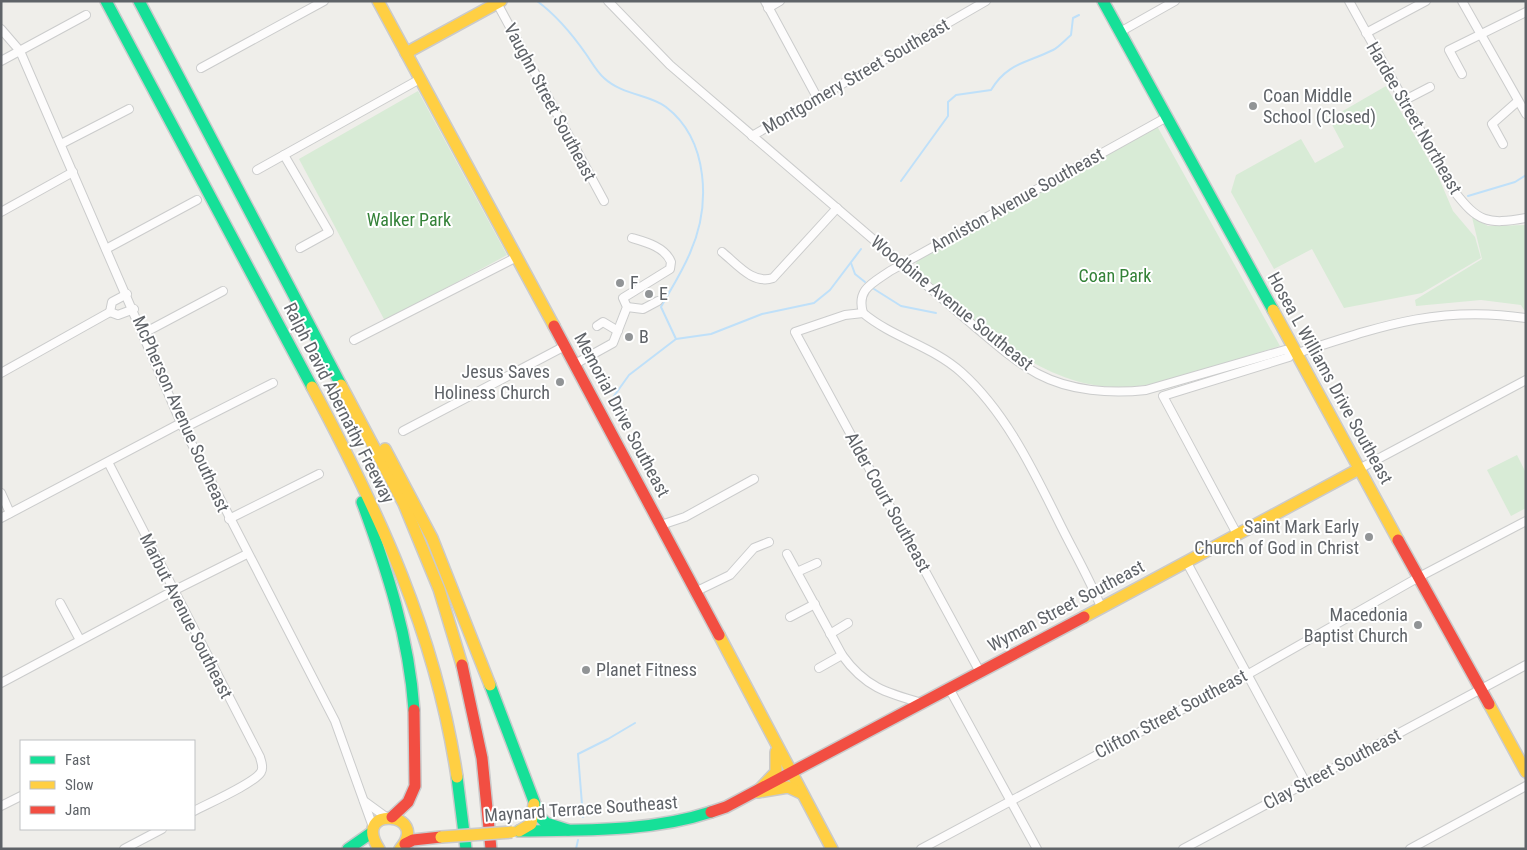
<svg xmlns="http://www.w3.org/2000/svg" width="1527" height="850" font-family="'Roboto Condensed',sans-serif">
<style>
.green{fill:#d8ebd6}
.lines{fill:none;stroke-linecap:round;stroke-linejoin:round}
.stream{stroke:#bfe0f9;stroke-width:2}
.street-casing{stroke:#cbcccc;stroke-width:10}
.fast-casing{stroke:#cacacb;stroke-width:14}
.slow-casing{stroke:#cacacb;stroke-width:14}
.jam-casing{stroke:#cacacb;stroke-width:14}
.street{stroke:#fdfcfc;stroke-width:8}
.fast{stroke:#16e098;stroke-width:11}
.slow{stroke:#ffcf43;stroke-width:11}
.jam{stroke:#f24e42;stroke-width:11}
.slow-bridge-casing{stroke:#cacacb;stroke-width:14;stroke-linecap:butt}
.slow-bridge{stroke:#ffcf43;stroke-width:11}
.poi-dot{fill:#919496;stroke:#fff;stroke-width:2}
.labels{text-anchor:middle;stroke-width:4;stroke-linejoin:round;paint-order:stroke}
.street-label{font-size:18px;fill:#5f6368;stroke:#fff}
.poi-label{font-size:18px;fill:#5f6368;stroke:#fff;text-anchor:start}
.park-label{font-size:18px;fill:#348238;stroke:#fff}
</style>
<rect width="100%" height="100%" fill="#efeeea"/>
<g class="green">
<path d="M1386 86 1438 176 1453 211 1475 237 1481 258 1422 293 1344 308 1312 249 1274 269 1231 192 1236 175 1301 139 1315 163 1344 147 1329 119Z"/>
<path d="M418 91 507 255 385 321 299 159Z"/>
<path d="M1157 126 1280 346C1235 359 1172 385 1126 387 1040 391 975 320 915 268L917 260Z"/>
<path d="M1472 217 1488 226 1526 225V313L1521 305 1481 300 1416 306 1415 300 1482 259Z"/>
<path d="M1517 455 1526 473V508L1511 516 1487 470Z"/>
</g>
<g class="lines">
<g class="stream">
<path d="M537 1C556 15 572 34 586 54 591 61 597 72 604 78 622 95 651 95 666 107 709 140 711 206 690 253 682 272 671 289 661 307L676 339"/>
<path d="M901 181 948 116V102L956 95 991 90C1007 63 1027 63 1053 50 1059 47 1065 40 1071 35L1073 18 1079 15"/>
<path d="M1468 196 1515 182 1526 175"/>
<path d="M851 263 855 274 865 282"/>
<path d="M874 289 901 306 936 313"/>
<path d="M609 403 629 375 676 339 711 334 762 314 814 303 830 290 861 249"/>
<path d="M583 817 578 754 608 739 635 723"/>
<path d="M576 849 578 840"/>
</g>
<defs>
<g id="street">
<path d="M608 1 670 65 973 325C994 342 1014 361 1038 374 1070 391 1111 394 1146 390L1285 350 1301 352C1381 326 1440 305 1526 318"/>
<path d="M765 1 818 99"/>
<path d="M1349 1 1454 191C1478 222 1487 225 1526 218"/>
<path d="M1462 1 1526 114"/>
<path d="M497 3 604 201"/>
<path d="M768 8 780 1"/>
<path d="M1 29 20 51 181 423 335 721 373 827"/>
<path d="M1120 32 1175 1"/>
<path d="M1366 33 1426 1"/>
<path d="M1 61 86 15"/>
<path d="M201 68 324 1"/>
<path d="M1462 74 1449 50 1526 12"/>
<path d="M1403 101 1430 87"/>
<path d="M752 136 986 1"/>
<path d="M61 144 129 109"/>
<path d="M1503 144 1492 124 1518 101"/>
<path d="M284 155 329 232 300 248"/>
<path d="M257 170 420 79"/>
<path d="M1 212 73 172"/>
<path d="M106 249 197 200"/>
<path d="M722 252C737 264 753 285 773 278L837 208"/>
<path d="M627 307 643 309 658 301"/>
<path d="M110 312 112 302 127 294"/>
<path d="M110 312 118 315 134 309"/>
<path d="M863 313C856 289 873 283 890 271L1167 117"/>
<path d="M597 326 603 322 618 331"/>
<path d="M144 333 223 291"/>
<path d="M354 340 517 257"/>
<path d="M575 364 613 343 627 307 623 298 670 269 671 262C665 247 646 242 632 238"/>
<path d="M1 373 110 312"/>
<path d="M184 428 273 383"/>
<path d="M403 431 565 346"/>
<path d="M108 462 260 757C261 762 264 767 261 772 255 783 207 804 194 811"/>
<path d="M1359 469 1526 380"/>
<path d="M1 493 10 513"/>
<path d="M1 518 181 423"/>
<path d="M229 519 319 474"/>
<path d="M661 525 685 517 754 479"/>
<path d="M1237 534 1163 396 1289 357 1294 350"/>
<path d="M787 554 842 655C865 687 886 693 922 703"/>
<path d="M1186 561 1306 783"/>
<path d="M797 572 817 563"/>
<path d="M697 591 730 575 754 548 769 542"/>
<path d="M60 603 80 640"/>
<path d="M790 617 815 604"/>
<path d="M830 634 848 623"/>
<path d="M819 668 842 655"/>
<path d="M980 672 795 332 845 315 863 313C893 338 932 346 961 372 1007 413 1035 474 1062 528 1075 554 1090 580 1101 607"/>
<path d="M1 683 173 591 247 554"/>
<path d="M950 690 1037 849"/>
<path d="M364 801 386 817"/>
<path d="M1 806 21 796"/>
<path d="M124 849 162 829"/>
<path d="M921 849 1252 672 1419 577 1526 521"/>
<path d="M1183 849 1526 665"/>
<path d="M1410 849 1526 786"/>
</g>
<g id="fast">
<path d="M106 1 312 387"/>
<path d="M139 1 341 385"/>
<path d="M1103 1 1273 310"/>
<path d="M362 502C387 570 409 637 414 710"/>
<path d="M490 685 540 817 546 823 568 830"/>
<path d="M457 777 466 849"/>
<path d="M519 831C583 830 650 832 711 812"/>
<path d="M348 849 371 833"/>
</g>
<g id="slow">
<path d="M378 1 554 326"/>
<path d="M406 53 501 1"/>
<path d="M1273 310 1398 540"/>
<path d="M341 385 404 504 439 589 462 665"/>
<path d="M312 387C379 512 436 634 457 777"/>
<path d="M385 449 432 538 490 685"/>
<path d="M1084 617 1359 469"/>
<path d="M719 635 832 849"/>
<path d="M1489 704 1526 772"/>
<path d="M757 792 776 772V752"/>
<path d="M758 792 788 787 801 793"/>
<path d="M519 831 531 824 534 804"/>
<path d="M379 849C350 804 432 812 400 849"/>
</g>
<g id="jam">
<path d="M554 326 719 635"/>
<path d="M1398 540 1489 704"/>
<path d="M462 665 482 758 491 849"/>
<path d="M711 812 726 807 1084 617"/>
<path d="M392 817 408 802 415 786 414 710"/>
<path d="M405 844 413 840 441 837"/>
</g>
</defs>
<use href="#street" class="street-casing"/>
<use href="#fast" class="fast-casing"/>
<use href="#slow" class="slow-casing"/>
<use href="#jam" class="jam-casing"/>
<use href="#street" class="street"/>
<use href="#fast" class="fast"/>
<use href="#slow" class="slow"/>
<use href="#jam" class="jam"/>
<defs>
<path id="slow-bridge" d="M441 837 512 832"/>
</defs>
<use href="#slow-bridge" class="slow-bridge-casing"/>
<use href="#slow-bridge" class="slow-bridge"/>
</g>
<g class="poi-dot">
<circle cx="1253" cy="106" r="5"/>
<circle cx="620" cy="283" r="5"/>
<circle cx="649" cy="294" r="5"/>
<circle cx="629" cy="337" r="5"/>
<circle cx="560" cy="382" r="5"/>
<circle cx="1369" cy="537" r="5"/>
<circle cx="1418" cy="625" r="5"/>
<circle cx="586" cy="670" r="5"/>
</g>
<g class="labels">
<g class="street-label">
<text transform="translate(856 76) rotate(-30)" y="6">Montgomery Street Southeast</text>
<text transform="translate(550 102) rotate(62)" y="6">Vaughn Street Southeast</text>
<text transform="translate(1414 118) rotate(60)" y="6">Hardee Street Northeast</text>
<text transform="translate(1017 200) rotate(-29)" y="6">Anniston Avenue Southeast</text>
<text transform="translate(952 303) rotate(39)" y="6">Woodbine Avenue Southeast</text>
<text transform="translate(1330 378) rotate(61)" y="6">Hosea L Williams Drive Southeast</text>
<text transform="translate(339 403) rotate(63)" y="6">Ralph David Abernathy Freeway</text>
<text transform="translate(181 414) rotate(66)" y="6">McPherson Avenue Southeast</text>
<text transform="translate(622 415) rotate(62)" y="6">Memorial Drive Southeast</text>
<text transform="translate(888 502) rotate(61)" y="6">Alder Court Southeast</text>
<text transform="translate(1066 606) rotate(-28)" y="6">Wyman Street Southeast</text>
<text transform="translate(186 616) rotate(63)" y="6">Marbut Avenue Southeast</text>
<text transform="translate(1171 714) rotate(-28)" y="6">Clifton Street Southeast</text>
<text transform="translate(1332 769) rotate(-28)" y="6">Clay Street Southeast</text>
<text transform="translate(581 809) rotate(-4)" y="6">Maynard Terrace Southeast</text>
</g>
<g class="poi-label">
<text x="1263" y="102">Coan Middle<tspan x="1263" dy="21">School (Closed)</tspan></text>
<text x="630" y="289">F</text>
<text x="659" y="300">E</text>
<text x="639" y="343">B</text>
<text x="550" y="378" text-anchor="end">Jesus Saves<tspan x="550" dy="21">Holiness Church</tspan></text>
<text x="1359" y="533" text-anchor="end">Saint Mark Early<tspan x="1359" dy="21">Church of God in Christ</tspan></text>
<text x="1408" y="621" text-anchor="end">Macedonia<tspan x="1408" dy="21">Baptist Church</tspan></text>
<text x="596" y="676">Planet Fitness</text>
</g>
<g class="park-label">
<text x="409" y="226">Walker Park</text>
<text x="1115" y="282">Coan Park</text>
</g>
</g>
<rect width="1527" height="850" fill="none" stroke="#5f6368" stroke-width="5"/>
<rect x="20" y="740" width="175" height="90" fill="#ffffff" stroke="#bfc1c3"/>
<rect x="30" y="756" width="25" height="8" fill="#16e098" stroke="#bfc1c3"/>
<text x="65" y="765" font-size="15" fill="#5f6368">Fast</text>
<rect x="30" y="781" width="25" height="8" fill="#ffcf43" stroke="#bfc1c3"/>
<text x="65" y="790" font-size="15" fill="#5f6368">Slow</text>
<rect x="30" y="806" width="25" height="8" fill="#f24e42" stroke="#bfc1c3"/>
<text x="65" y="815" font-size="15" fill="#5f6368">Jam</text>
</svg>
